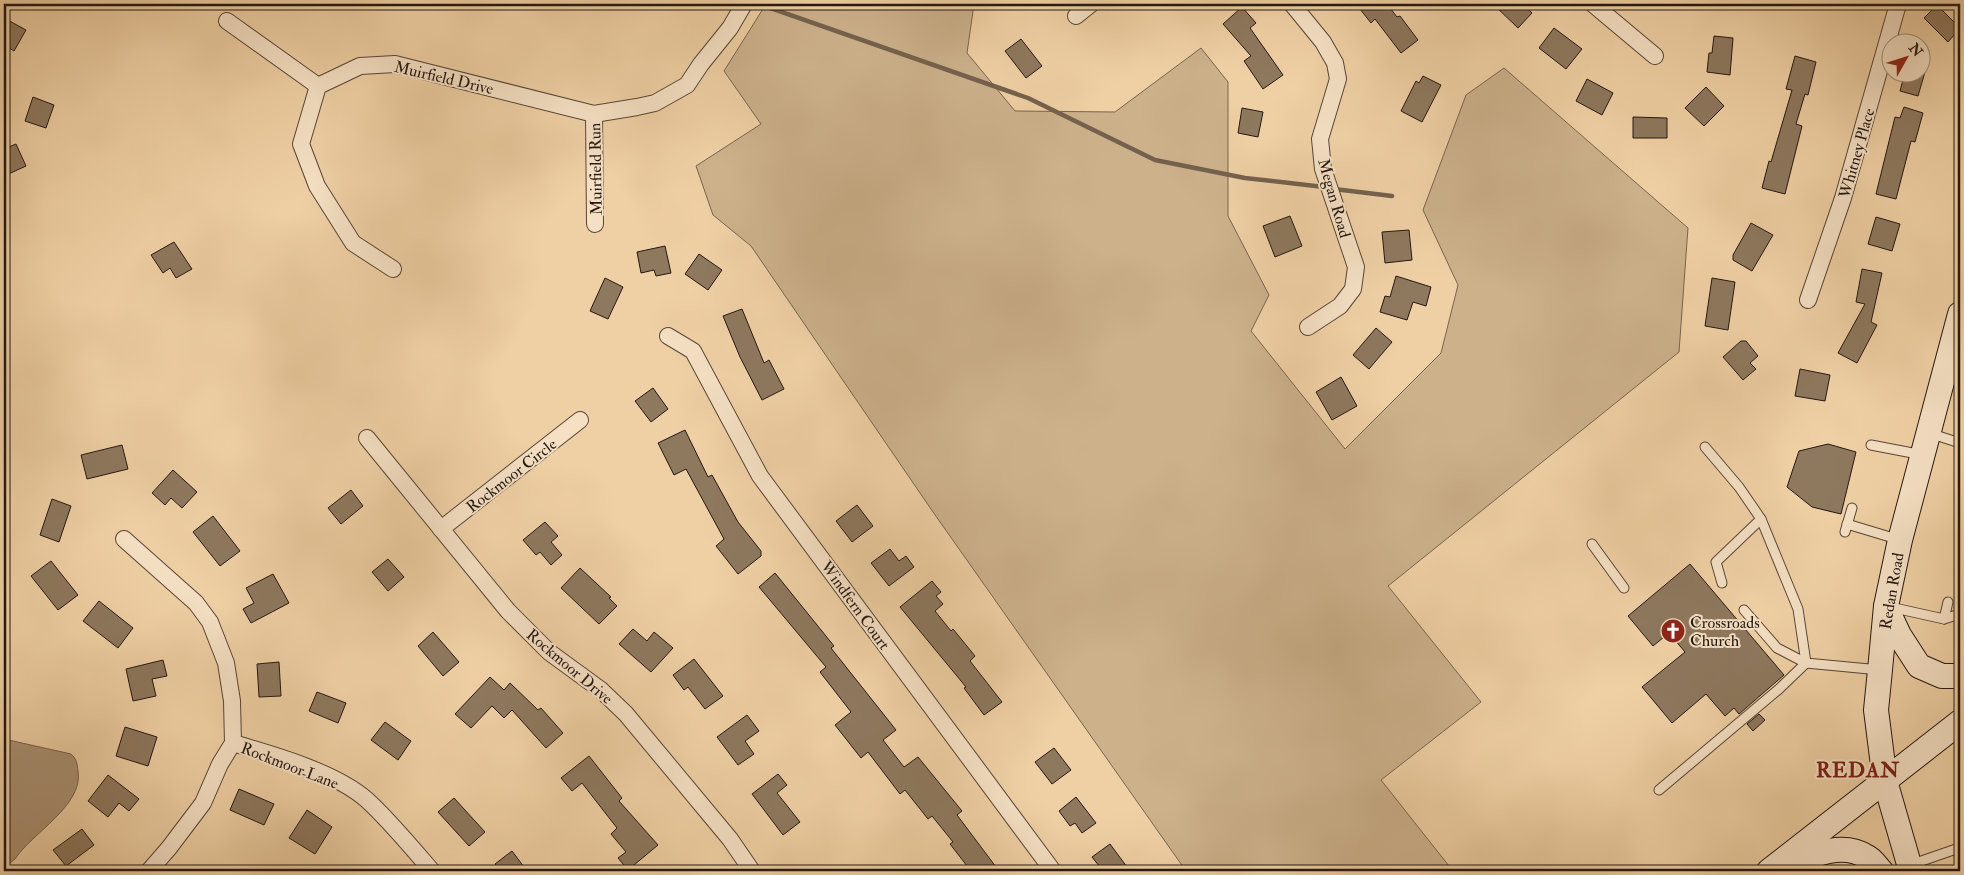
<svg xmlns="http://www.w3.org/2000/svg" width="1964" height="875" font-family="'IM FELL Double Pica',serif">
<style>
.green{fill:#ccb18b;stroke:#78644f}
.water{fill:#aa9173;stroke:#74614d}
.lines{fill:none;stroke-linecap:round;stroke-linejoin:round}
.stream{stroke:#74614d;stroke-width:4.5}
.building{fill:#8e785e;stroke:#241813}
.lane-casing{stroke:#574637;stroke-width:11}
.street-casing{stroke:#574637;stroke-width:18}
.secondary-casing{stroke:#241813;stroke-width:26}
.lane{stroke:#f5e0c4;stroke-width:9}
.street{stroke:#f5e0c4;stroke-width:16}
.secondary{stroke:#f5e0c4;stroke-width:24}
.labels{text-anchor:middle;stroke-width:4;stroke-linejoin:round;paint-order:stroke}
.street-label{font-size:16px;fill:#241813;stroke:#f5e0c4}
.poi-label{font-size:16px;fill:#241813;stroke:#f5e0c4;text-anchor:start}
.district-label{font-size:21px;font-weight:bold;letter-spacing:1px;fill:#7a1f14;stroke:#f5e0c4}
</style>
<rect width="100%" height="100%" fill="#efd0a4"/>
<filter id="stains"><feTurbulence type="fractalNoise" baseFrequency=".004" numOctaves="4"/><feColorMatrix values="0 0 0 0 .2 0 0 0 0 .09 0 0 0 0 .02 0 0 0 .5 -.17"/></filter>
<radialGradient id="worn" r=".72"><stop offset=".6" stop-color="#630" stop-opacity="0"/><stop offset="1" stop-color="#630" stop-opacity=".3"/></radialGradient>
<path class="green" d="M766 4H974L967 53 1015 111 1115 112 1201 48 1228 82V216L1269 295 1251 331 1345 449 1441 353 1458 285 1423 210 1466 95 1504 68 1688 228 1679 352 1388 586 1481 702 1381 780 1453 871H1186L933 512 751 246 713 215 696 166 761 124 724 71Z"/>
<path class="water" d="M4 739 71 754C77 759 77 764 78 771 84 805 32 833 15 859L4 868Z"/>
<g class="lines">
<g class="stream">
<path d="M759 4 1028 98 1155 160 1245 178 1324 187"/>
<path d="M1334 189 1392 196"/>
</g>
</g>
<g class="building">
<path d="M1356 4H1387L1397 17 1400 16 1418 40 1401 53 1375 19 1371 23Z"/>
<path d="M1493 4H1523L1532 13 1518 28Z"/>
<path d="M1937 5 1960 28 1948 42 1924 18Z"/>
<path d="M1242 7 1256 23 1250 28 1283 75 1263 89 1244 61 1251 56 1223 24Z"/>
<path d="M4 18 26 30 14 51 4 45Z"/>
<path d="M1554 28 1582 49 1566 69 1539 48Z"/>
<path d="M1714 36 1733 38 1730 75 1707 72 1709 53H1712Z"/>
<path d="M1021 39 1042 66 1026 78 1005 51Z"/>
<path d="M1795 56 1816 62 1808 95 1805 94 1796 124 1802 126 1785 194 1762 188 1769 161 1771 162 1792 90 1786 89Z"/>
<path d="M1905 72H1925L1918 96 1900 91Z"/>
<path d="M1423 76 1441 85 1422 122 1401 111 1416 81 1419 83Z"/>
<path d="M1587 79 1613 93 1602 115 1576 101Z"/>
<path d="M1706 87 1724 106 1704 126 1685 108Z"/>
<path d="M33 97 54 105 46 128 25 121Z"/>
<path d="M1904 107 1923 113 1915 142 1911 141 1896 199 1876 194 1895 117 1900 118Z"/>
<path d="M1242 108 1263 112 1258 137 1238 133Z"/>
<path d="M1633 117 1667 118V138H1633Z"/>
<path d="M16 144 26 166 4 176V149Z"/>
<path d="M1290 216 1302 246 1275 257 1263 226Z"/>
<path d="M1876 217 1900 224 1892 251 1868 244Z"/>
<path d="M1751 223 1773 235 1752 271 1733 260V255Z"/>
<path d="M1409 230 1412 260 1385 263 1382 232Z"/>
<path d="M174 242 192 269 176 278 170 268 163 273 151 255Z"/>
<path d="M665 246 671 273 656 276 654 270 641 273 637 252Z"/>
<path d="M699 254 722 270 708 290 685 274Z"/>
<path d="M1862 269 1882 273 1871 322 1877 325 1857 363 1838 353 1865 304 1856 302Z"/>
<path d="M1396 276 1431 287 1426 306 1413 302 1407 320 1380 312 1385 296 1390 297Z"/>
<path d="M605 278 623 287 608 319 590 311Z"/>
<path d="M1712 278 1735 282 1728 330 1705 326Z"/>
<path d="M742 309 764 363 769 360 784 389 762 400 740 357 723 316Z"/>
<path d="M1376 328 1392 342 1369 369 1353 355Z"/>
<path d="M1741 341H1746L1758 356 1750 363 1756 369 1743 380 1723 357Z"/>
<path d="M1800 369 1830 375 1825 401 1795 396Z"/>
<path d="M1341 377 1357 406 1332 420 1316 392Z"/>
<path d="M653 388 668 409 651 422 635 401Z"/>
<path d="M685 430 708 477 712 475 738 522 761 551V556L738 574 716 546 724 539 686 469 674 475 658 443Z"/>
<path d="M1828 444 1856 452 1841 514 1812 507 1787 487 1799 451Z"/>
<path d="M122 445 128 469 87 479 81 455Z"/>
<path d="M173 470 197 492 182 508 171 498 165 505 152 493Z"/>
<path d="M351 490 363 506 341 524 328 508Z"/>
<path d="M52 499 71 506 59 542 40 535Z"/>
<path d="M857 505 873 526 852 542 836 521Z"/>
<path d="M213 516 240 551 220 566 193 532Z"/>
<path d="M545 522 558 536 551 542 562 555 551 565 540 552 536 555 523 540Z"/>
<path d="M890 549 899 561 906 556 914 567 889 586 871 563Z"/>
<path d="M388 559 404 577 388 591 372 572Z"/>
<path d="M51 561 78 595 58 610 31 576Z"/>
<path d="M1690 564 1784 675 1739 714 1734 708 1725 716 1706 694 1672 723 1642 687 1685 652 1669 633 1653 646 1628 616Z"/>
<path d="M580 568 611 597 609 598 617 606 599 624 561 588Z"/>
<path d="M775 573 834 646 831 648 896 730 883 740 904 767 918 757 962 811 957 815 999 871H971L950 844 953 842 932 816 928 819 905 790 900 794 868 752 861 758 835 725 851 712 820 672 826 667 759 587Z"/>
<path d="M273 574 289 603 251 623 243 609 254 603 246 588Z"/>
<path d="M932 581 941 592 936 596 943 604 935 611 951 631 953 629 975 656 970 661 1002 702 984 715 964 688 966 687 900 607Z"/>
<path d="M99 601 133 628 118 648 83 621Z"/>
<path d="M633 629 647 641 654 632 673 648 651 672 619 644Z"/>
<path d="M433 632 459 662 443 676 418 646Z"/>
<path d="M694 659 723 696 705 709 688 687 684 690 673 675Z"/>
<path d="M163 660 167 676 152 679 156 696 133 701 126 669Z"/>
<path d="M279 662 281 696 259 697 257 664Z"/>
<path d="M490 677 504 690 510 683 538 710 541 708 563 733 546 748 512 710 504 718 492 706 471 728 455 714Z"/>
<path d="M317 692 346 703 338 723 309 711Z"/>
<path d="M1759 714 1765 720 1753 731 1747 724Z"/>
<path d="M747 715 759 731 745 741 754 754 738 765 717 737Z"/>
<path d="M385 722 411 741 398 760 371 740Z"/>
<path d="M125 727 157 737 148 766 116 756Z"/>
<path d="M1054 748 1071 770 1052 784 1035 762Z"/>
<path d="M589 756 622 798 619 801 658 845 628 870 618 858 626 852 611 834 617 828 582 783 572 791 561 778Z"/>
<path d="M778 774 787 785 777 793 800 822 783 835 752 794Z"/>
<path d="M108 775 139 799 129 811 119 803 108 817 88 801Z"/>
<path d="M239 789 274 804 264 825 230 810Z"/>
<path d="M1076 797 1096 823 1082 833 1075 823 1070 826 1059 811Z"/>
<path d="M454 798 485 832 469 846 438 812Z"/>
<path d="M307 810 332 827 315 854 289 838Z"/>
<path d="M82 829 94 845 66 866 53 850Z"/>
<path d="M1110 844 1130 871H1103L1092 857Z"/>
<path d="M512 851 527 871H501L495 864Z"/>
</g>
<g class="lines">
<defs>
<g id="lane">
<path d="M1929 433 1960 443"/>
<path d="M1871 445 1923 455"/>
<path d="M1705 447 1739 487 1761 519 1798 609 1806 663 1880 670"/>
<path d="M1847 524 1900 540"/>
<path d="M1845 532 1852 508"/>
<path d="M1592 544 1624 588"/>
<path d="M1722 583 1716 562 1761 519"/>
<path d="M1890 607 1944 619 1948 602"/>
<path d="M1944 619 1960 614"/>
<path d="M1659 790 1779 689 1806 663 1777 648 1744 610"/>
<path d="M1910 865 1959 848"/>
</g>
<g id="street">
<path d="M1292 4 1323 42 1335 63 1338 79 1320 139 1323 169 1356 267 1353 289 1340 306 1308 327"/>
<path d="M1593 4 1655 56"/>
<path d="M1076 16 1091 4"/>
<path d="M227 21 318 86"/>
<path d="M594 114 595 224"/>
<path d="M393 269 353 243 317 186 301 144 318 86 360 66 395 64 594 114 637 107 655 103 687 85 701 64 730 28 744 4"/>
<path d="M1808 300 1843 198 1898 4"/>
<path d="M668 336 693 351 760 476 1053 871"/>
<path d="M367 438 508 611 549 652 601 690 626 714 730 839 752 871"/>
<path d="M441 529 580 420"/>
<path d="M124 539 196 603 210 622 226 663 232 701 233 743 220 764 203 803 169 848 149 871"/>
<path d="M233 743C274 755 335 772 367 800 388 819 413 849 432 871"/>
</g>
<g id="secondary">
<path d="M1886 607 1899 635 1919 666 1942 676H1960"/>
<path d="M1788 866C1813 855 1842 841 1867 857 1873 860 1877 867 1881 871"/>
<path d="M1769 871 1960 722"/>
<path d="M1911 871 1885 781 1876 710 1880 670 1886 606 1900 540 1960 314"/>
</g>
</defs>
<use href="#lane" class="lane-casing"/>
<use href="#street" class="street-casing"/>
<use href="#secondary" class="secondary-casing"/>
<use href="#lane" class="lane"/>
<use href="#street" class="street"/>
<use href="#secondary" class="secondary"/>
</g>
<defs>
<symbol id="church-disc" viewBox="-11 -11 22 22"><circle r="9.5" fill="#8f2418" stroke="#f5e0c4"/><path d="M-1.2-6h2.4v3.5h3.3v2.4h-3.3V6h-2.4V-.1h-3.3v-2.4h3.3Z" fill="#fff"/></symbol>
</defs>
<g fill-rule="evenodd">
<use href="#church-disc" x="1659" y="617" width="28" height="28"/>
</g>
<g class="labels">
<g class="street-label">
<text transform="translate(444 77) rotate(13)" y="6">Muirfield Drive</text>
<text transform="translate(1856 153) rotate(-74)" y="6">Whitney Place</text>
<text transform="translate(595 169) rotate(-91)" y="6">Muirfield Run</text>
<text transform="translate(1335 198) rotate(74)" y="6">Megan Road</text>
<text transform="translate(511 475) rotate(-38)" y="6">Rockmoor Circle</text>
<text transform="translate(1891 591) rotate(-80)" y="6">Redan Road</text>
<text transform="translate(856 605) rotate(54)" y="6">Windfern Court</text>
<text transform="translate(570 666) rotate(40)" y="6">Rockmoor Drive</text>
<text transform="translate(290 765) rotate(21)" y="6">Rockmoor Lane</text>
</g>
<g class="poi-label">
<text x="1690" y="628">Crossroads<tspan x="1690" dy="18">Church</tspan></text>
</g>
<g class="district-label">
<text x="1858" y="777">REDAN</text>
</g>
</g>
<rect width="1964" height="875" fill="none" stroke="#efd0a4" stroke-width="20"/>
<rect x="5" y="5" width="1954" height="865" fill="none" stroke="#241813" stroke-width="2.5"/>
<rect x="10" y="10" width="1944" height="855" fill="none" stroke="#241813"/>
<g transform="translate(1906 58) rotate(51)"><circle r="24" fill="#f5e0c4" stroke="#a1907d"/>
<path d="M0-4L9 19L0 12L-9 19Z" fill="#8f2418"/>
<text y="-8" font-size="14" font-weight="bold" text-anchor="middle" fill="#241813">N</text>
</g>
<rect width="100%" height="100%" filter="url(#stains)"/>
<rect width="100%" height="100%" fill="url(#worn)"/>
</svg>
